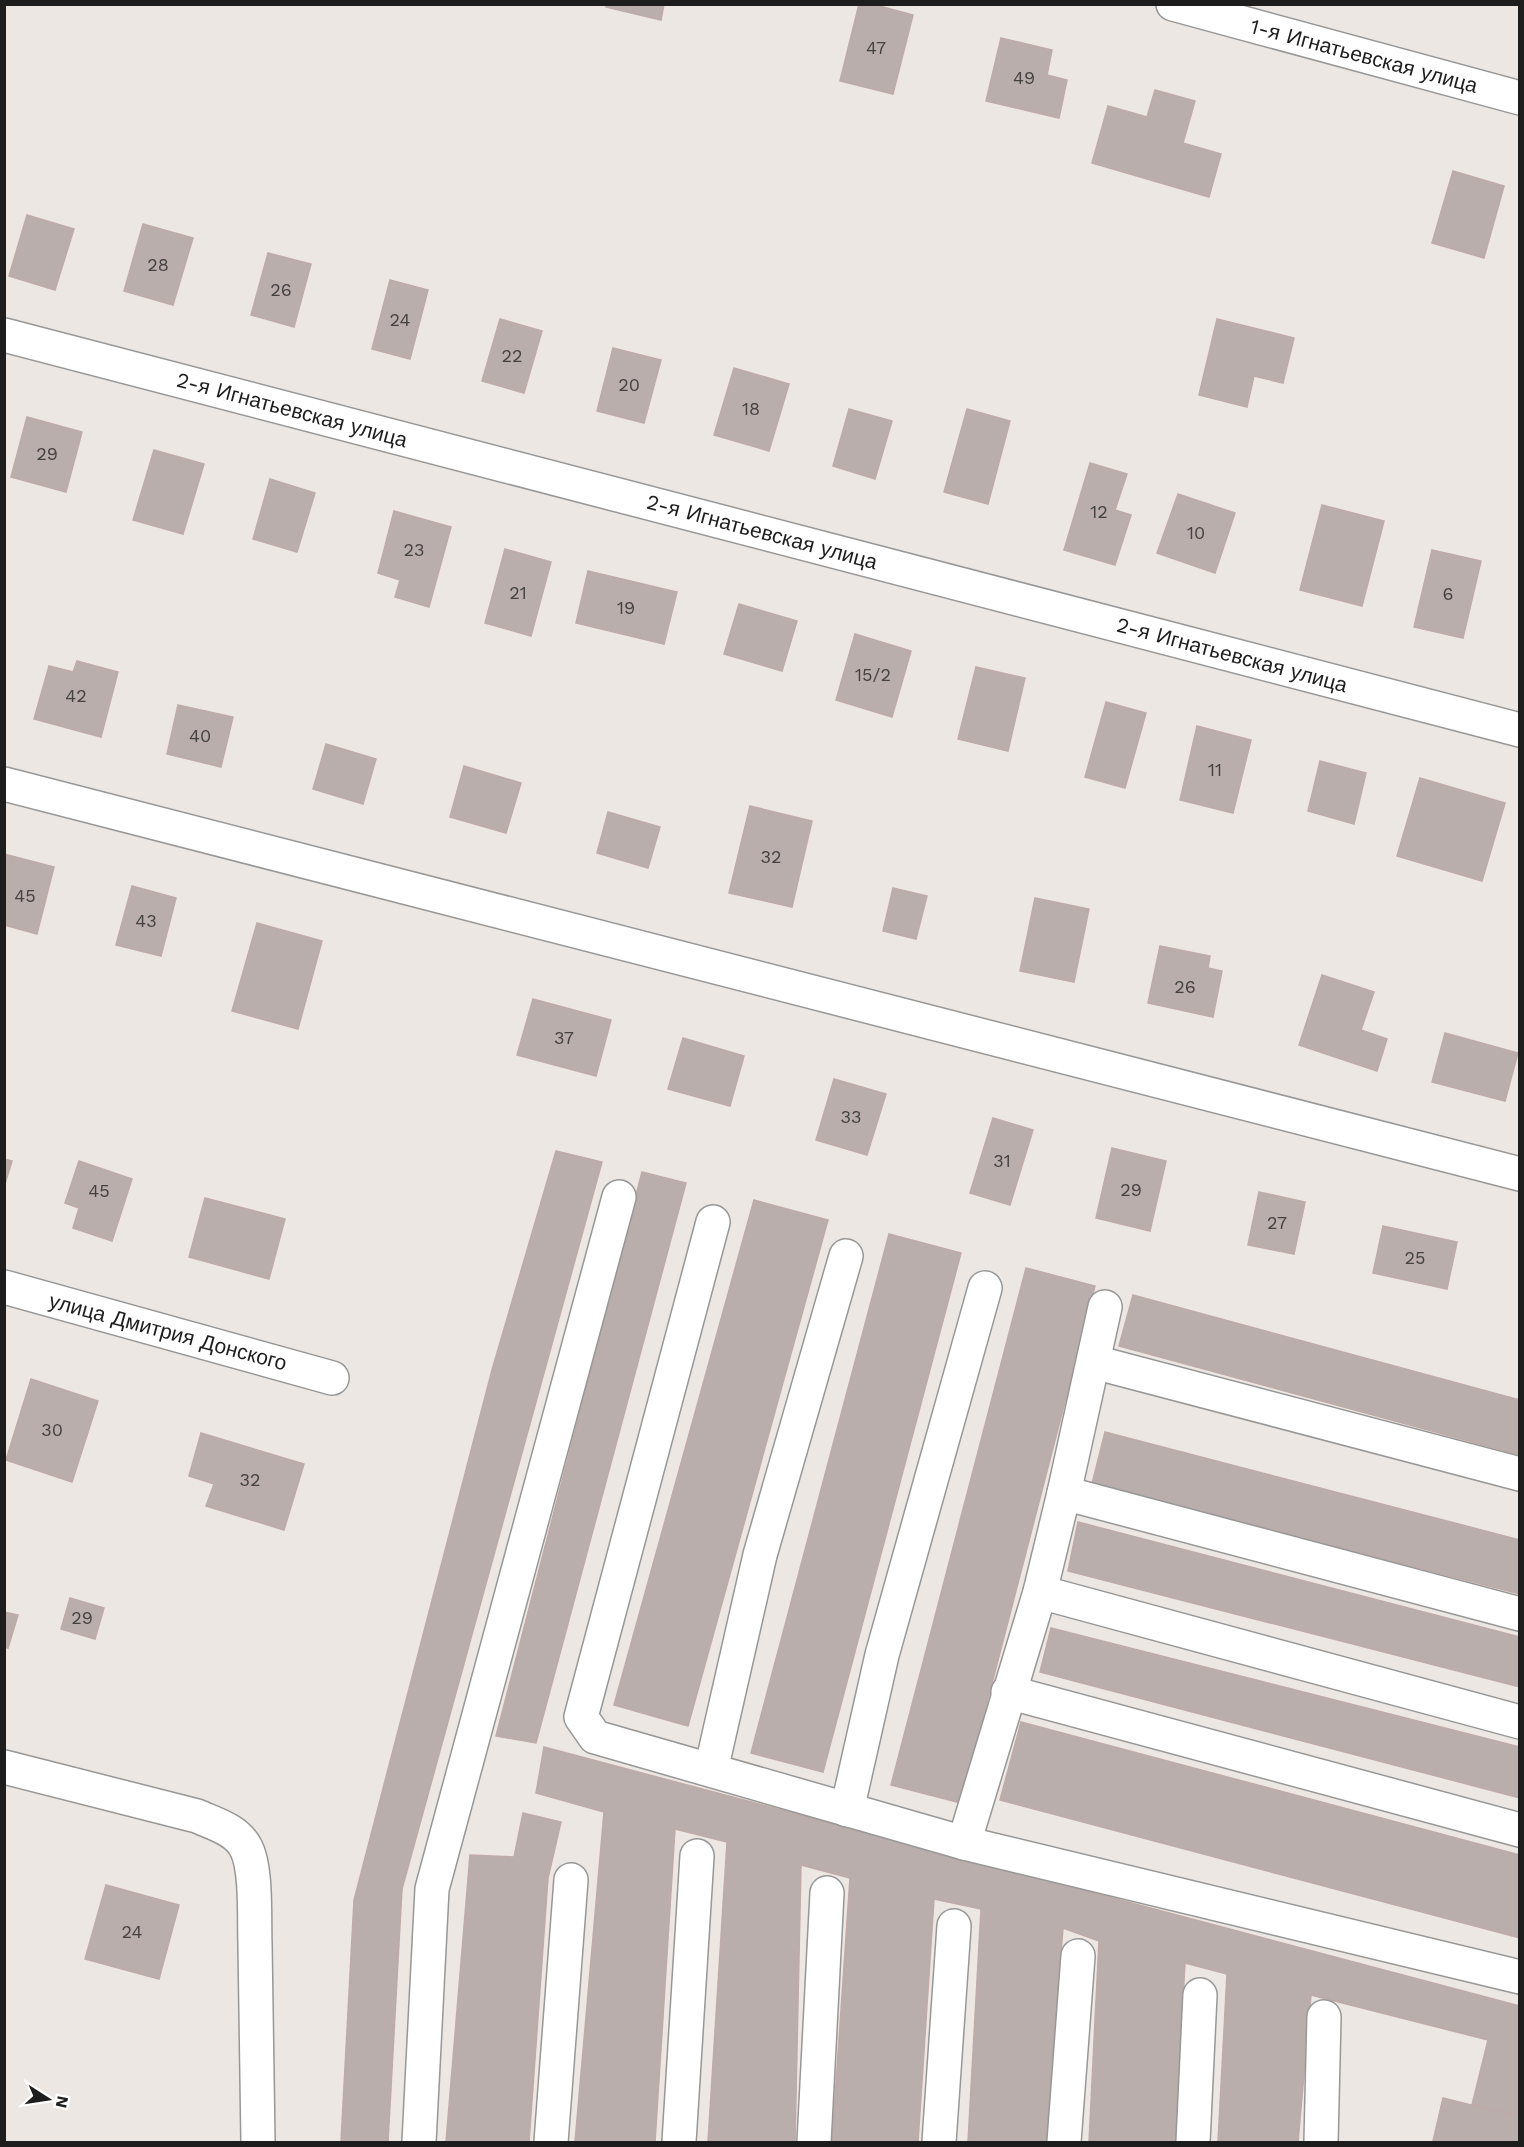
<svg xmlns="http://www.w3.org/2000/svg" width="1524" height="2147" font-family="'Work Sans',sans-serif">
<style>
.building{fill:#baaead;stroke:#beaaa7;stroke-width:1.5}
.lines{fill:none;stroke-linecap:round;stroke-linejoin:round}
.minor-casing{stroke:#979797;stroke-width:36}
.minor{stroke:#fff;stroke-width:33}
.labels{text-anchor:middle;stroke-width:5;stroke-linejoin:round;paint-order:stroke}
.number-label{font-size:18px;fill:#444141}
.street-label{font-size:21px;fill:#1d1d1d;stroke:#fff}
</style>
<rect width="100%" height="100%" fill="#ede7e3"/>
<g class="building">
<path d="M607 4H664L661 20 606 7Z"/>
<path d="M859 4H872L913 15 893 94 840 81Z"/>
<path d="M1001 38 1052 50 1047 75 1067 80 1059 118 986 101Z"/>
<path d="M1155 90 1195 101 1183 143 1221 154 1209 197 1092 163 1108 106 1147 117Z"/>
<path d="M1453 171 1504 186 1484 258 1432 243Z"/>
<path d="M27 215 74 229 55 290 9 276Z"/>
<path d="M143 224 193 238 173 305 124 291Z"/>
<path d="M268 253 311 264 294 327 251 315Z"/>
<path d="M390 280 428 290 410 359 372 349Z"/>
<path d="M500 319 542 331 524 393 482 381Z"/>
<path d="M1217 319 1294 338 1283 383 1254 376 1247 407 1199 395Z"/>
<path d="M613 348 661 360 644 423 597 411Z"/>
<path d="M734 368 789 384 769 451 714 435Z"/>
<path d="M849 409 892 421 875 479 833 466Z"/>
<path d="M967 409 1010 421 988 504 944 492Z"/>
<path d="M27 417 82 432 66 492 11 477Z"/>
<path d="M154 450 204 464 183 534 133 520Z"/>
<path d="M1090 463 1127 474 1115 510 1131 515 1115 565 1064 550Z"/>
<path d="M270 479 315 493 297 552 253 539Z"/>
<path d="M1178 494 1235 513 1215 573 1157 553Z"/>
<path d="M1322 505 1384 521 1362 606 1300 590Z"/>
<path d="M394 511 451 527 429 607 395 597 400 580 378 573Z"/>
<path d="M505 549 551 562 531 636 485 623Z"/>
<path d="M1432 550 1481 561 1463 638 1414 627Z"/>
<path d="M588 571 677 592 664 644 576 623Z"/>
<path d="M739 604 797 621 782 671 724 654Z"/>
<path d="M855 634 911 651 892 717 836 700Z"/>
<path d="M77 661 118 672 101 737 34 719 49 666 73 672Z"/>
<path d="M976 667 1025 678 1008 751 958 739Z"/>
<path d="M1106 702 1146 713 1125 788 1085 777Z"/>
<path d="M178 705 233 717 221 767 167 754Z"/>
<path d="M1197 726 1251 740 1233 813 1180 800Z"/>
<path d="M326 744 376 759 363 804 313 789Z"/>
<path d="M1320 761 1366 773 1354 824 1308 811Z"/>
<path d="M464 766 521 783 506 833 450 817Z"/>
<path d="M1420 778 1505 803 1482 881 1397 856Z"/>
<path d="M750 806 812 821 792 907 729 893Z"/>
<path d="M608 812 660 827 648 868 597 853Z"/>
<path d="M4 854 54 867 37 934 4 925Z"/>
<path d="M132 886 176 898 161 956 116 945Z"/>
<path d="M893 888 927 896 916 939 883 931Z"/>
<path d="M1035 898 1089 909 1074 982 1020 971Z"/>
<path d="M257 923 322 941 298 1029 232 1011Z"/>
<path d="M1160 946 1210 956 1208 968 1222 971 1213 1017 1148 1003Z"/>
<path d="M1322 975 1374 992 1361 1030 1387 1039 1377 1071 1299 1045Z"/>
<path d="M533 999 611 1020 596 1076 517 1055Z"/>
<path d="M1445 1033 1518 1053 1505 1101 1432 1082Z"/>
<path d="M683 1038 744 1056 730 1106 668 1089Z"/>
<path d="M834 1079 886 1094 867 1155 816 1140Z"/>
<path d="M993 1118 1033 1130 1010 1205 970 1193Z"/>
<path d="M1112 1148 1166 1161 1150 1231 1096 1218Z"/>
<path d="M556 1151 602 1162 402 1889 388 2142H341L354 1900 492 1370Z"/>
<path d="M4 1159 12 1161 4 1187Z"/>
<path d="M79 1161 132 1179 112 1241 73 1228 79 1208 65 1203Z"/>
<path d="M642 1172 686 1183 536 1743 496 1736Z"/>
<path d="M1259 1192 1305 1202 1294 1254 1248 1245Z"/>
<path d="M205 1198 285 1219 269 1279 189 1257Z"/>
<path d="M754 1200 828 1220 688 1726 614 1705Z"/>
<path d="M1383 1226 1457 1242 1447 1289 1373 1273Z"/>
<path d="M889 1234 961 1253 823 1772 751 1753Z"/>
<path d="M1026 1268 1095 1286 961 1803 891 1785Z"/>
<path d="M1133 1295 1520 1400V1455L1119 1346Z"/>
<path d="M31 1379 98 1401 72 1482 6 1460Z"/>
<path d="M1105 1432 1520 1540V1594L1092 1484Z"/>
<path d="M201 1433 304 1464 284 1530 206 1506 214 1484 189 1476Z"/>
<path d="M1078 1522 1520 1637V1687L1068 1571Z"/>
<path d="M70 1598 104 1608 95 1639 61 1629Z"/>
<path d="M4 1612 18 1615 8 1648 4 1647Z"/>
<path d="M1051 1628 1520 1747V1798L1040 1672Z"/>
<path d="M1021 1722 1520 1855V1938L1000 1800Z"/>
<path d="M544 1747 1520 2006V2117L1472 2105 1488 2040 1311 1995 1298 2142H1218L1227 1974 1185 1963 1175 2142H1089L1099 1941 1063 1928 1046 2142H968L981 1909 934 1899 918 2142H832L850 1878 801 1865 795 2142H708L727 1842 675 1829 655 2142H575L604 1812 536 1793Z"/>
<path d="M523 1813 561 1822 548 1878 529 2142H446L470 1855 514 1857Z"/>
<path d="M106 1885 179 1905 159 1979 85 1959Z"/>
<path d="M1443 2098 1520 2117V2142H1440L1433 2141Z"/>
</g>
<g class="lines">
<defs>
<g id="minor">
<path d="M1173 4 1520 98"/>
<path d="M4 335 1520 730"/>
<path d="M4 784 1520 1174"/>
<path d="M713 1222 581 1717 595 1737 964 1843 1520 1977"/>
<path d="M4 1287 332 1378"/>
<path d="M1094 1362 1520 1474"/>
<path d="M1064 1493 1520 1614"/>
<path d="M1040 1592 1520 1722"/>
<path d="M1008 1692 1520 1830"/>
<path d="M4 1767 197 1816C215 1824 237 1830 246 1848 257 1869 254 1920 255 1944 256 2010 257 2076 258 2142"/>
<path d="M711 1770 760 1555 846 1256"/>
<path d="M847 1810 882 1655 985 1288"/>
<path d="M964 1843 1040 1592 1064 1493 1105 1307"/>
<path d="M419 2142 432 1889 619 1197"/>
<path d="M551 2142 571 1880"/>
<path d="M679 2142 697 1856"/>
<path d="M814 2142 827 1893"/>
<path d="M939 2142 954 1926"/>
<path d="M1064 2142 1078 1956"/>
<path d="M1193 2142 1200 1995"/>
<path d="M1321 2142 1324 2017"/>
</g>
</defs>
<use href="#minor" class="minor-casing"/>
<use href="#minor" class="minor"/>
</g>
<g class="labels">
<g class="number-label">
<text x="876" y="54">47</text>
<text x="1024" y="84">49</text>
<text x="158" y="271">28</text>
<text x="281" y="296">26</text>
<text x="400" y="326">24</text>
<text x="512" y="362">22</text>
<text x="629" y="391">20</text>
<text x="751" y="415">18</text>
<text x="47" y="460">29</text>
<text x="1099" y="518">12</text>
<text x="1196" y="539">10</text>
<text x="414" y="556">23</text>
<text x="518" y="599">21</text>
<text x="1448" y="600">6</text>
<text x="626" y="614">19</text>
<text x="873" y="681">15/2</text>
<text x="76" y="702">42</text>
<text x="200" y="742">40</text>
<text x="1215" y="776">11</text>
<text x="771" y="863">32</text>
<text x="25" y="902">45</text>
<text x="146" y="927">43</text>
<text x="1185" y="993">26</text>
<text x="564" y="1044">37</text>
<text x="851" y="1123">33</text>
<text x="1002" y="1167">31</text>
<text x="1131" y="1196">29</text>
<text x="99" y="1197">45</text>
<text x="1277" y="1229">27</text>
<text x="1415" y="1264">25</text>
<text x="52" y="1436">30</text>
<text x="250" y="1486">32</text>
<text x="82" y="1624">29</text>
<text x="132" y="1938">24</text>
</g>
<g class="street-label">
<text transform="translate(1364 56) rotate(15)" y="7">1-я Игнатьевская улица</text>
<text transform="translate(292 410) rotate(15)" y="7">2-я Игнатьевская улица</text>
<text transform="translate(762 532) rotate(15)" y="7">2-я Игнатьевская улица</text>
<text transform="translate(1232 655) rotate(15)" y="7">2-я Игнатьевская улица</text>
<text transform="translate(168 1332) rotate(15)" y="7">улица Дмитрия Донского</text>
</g>
</g>
<rect width="1524" height="2147" fill="none" stroke="#1d1d1d" stroke-width="12"/>
<g transform="translate(48 2099) rotate(102)" stroke="#ffffff" stroke-width="4.5" paint-order="stroke">
<path d="M0-4.5L10 22L0 15L-10 22Z" fill="#1d1d1d"/>
<text y="-9" font-size="16" font-weight="bold" text-anchor="middle" fill="#1d1d1d">N</text>
</g>
</svg>
